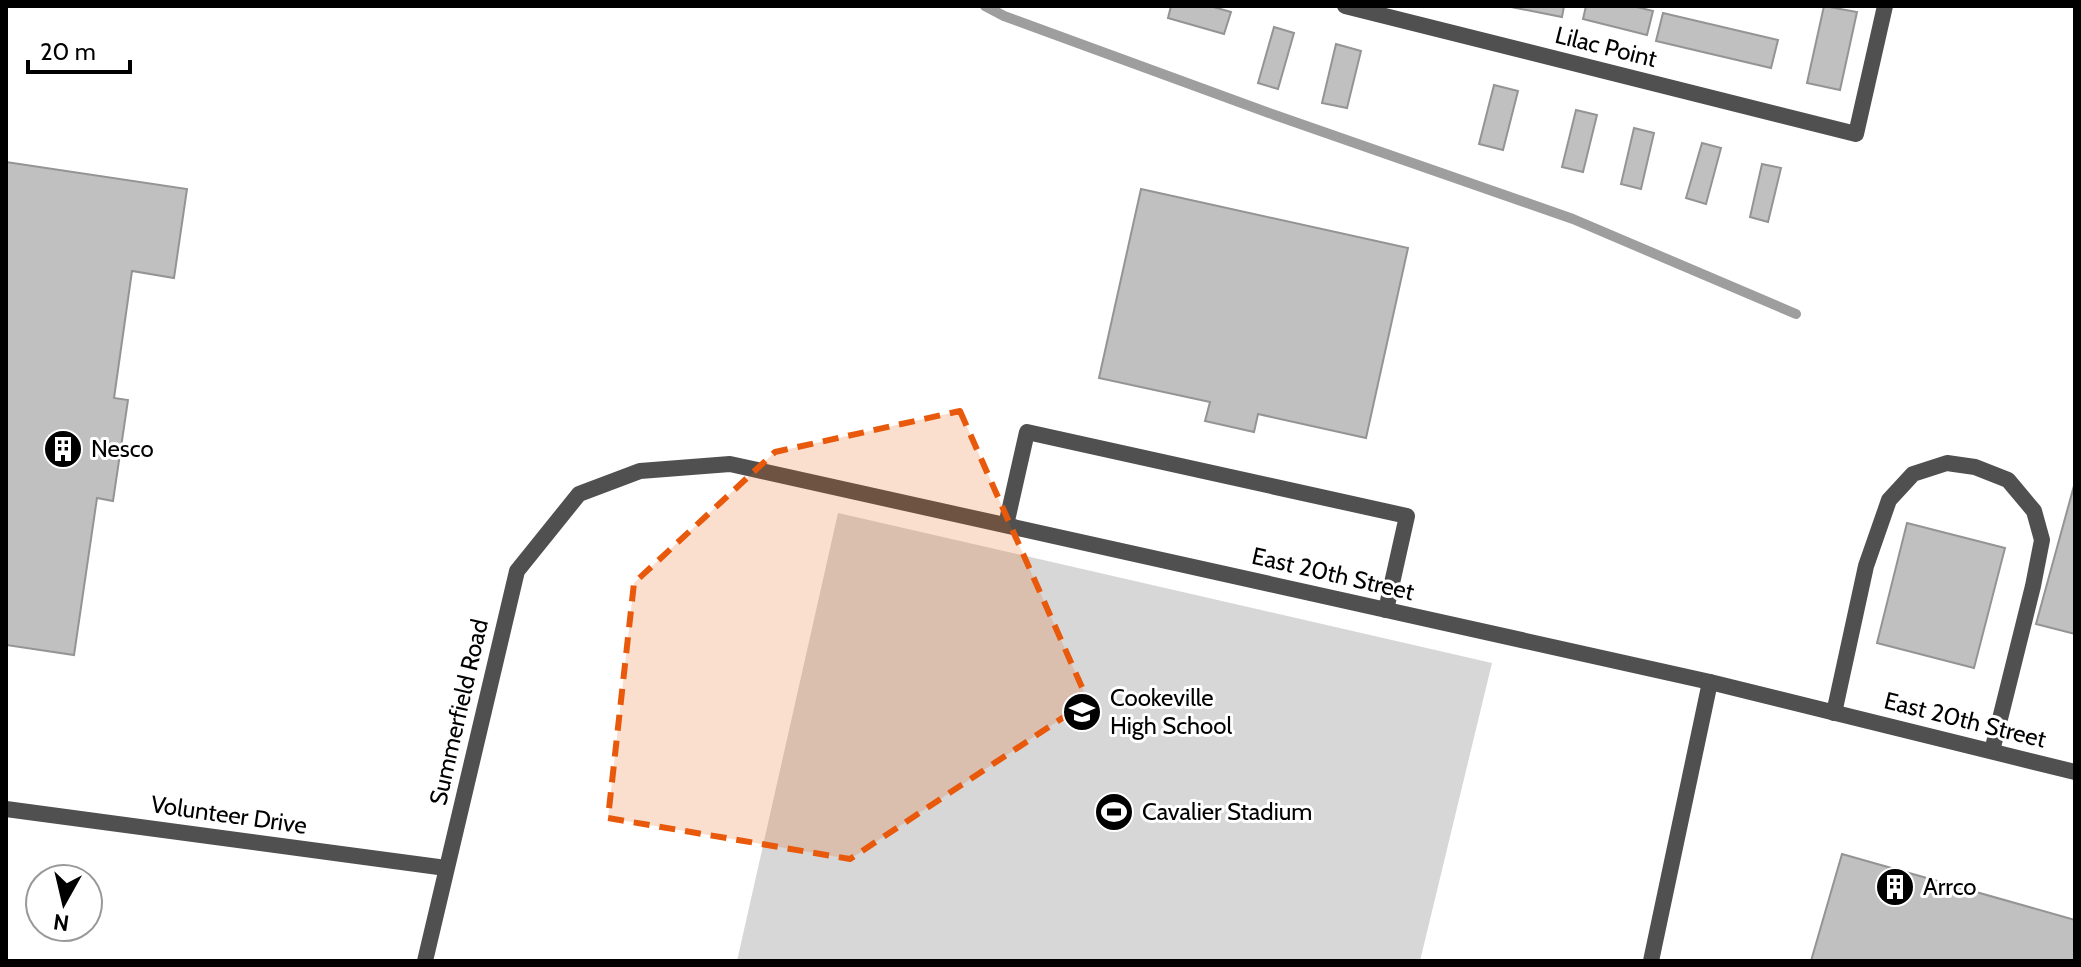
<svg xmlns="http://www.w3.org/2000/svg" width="2081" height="967" font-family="Cabin,sans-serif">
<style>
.green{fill:#d7d7d7}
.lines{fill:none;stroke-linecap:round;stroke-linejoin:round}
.stream{stroke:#9e9e9e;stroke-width:10}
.building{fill:#c0c0c0;stroke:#949494;stroke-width:2}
.service{stroke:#505050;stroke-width:16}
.minor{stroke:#505050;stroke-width:16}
.marked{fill:#e8590c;fill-opacity:0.2;stroke:#e8590c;stroke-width:6;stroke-dasharray:16 10;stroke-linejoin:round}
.labels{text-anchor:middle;stroke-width:6;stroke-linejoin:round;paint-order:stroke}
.street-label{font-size:24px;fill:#000;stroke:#fff}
.poi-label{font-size:24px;fill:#000;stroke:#fff;text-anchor:start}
</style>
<rect width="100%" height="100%" fill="#fff"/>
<path class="green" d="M838 513 1492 663 1420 961H737Z"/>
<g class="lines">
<path class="stream" d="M985 6 1004 16 1269 113 1573 219 1796 314"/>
</g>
<g class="building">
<path d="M1171 6H1210L1231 12 1224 34 1168 18Z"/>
<path d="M1506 6H1564L1562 17Z"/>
<path d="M1586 6H1633L1653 11 1647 35 1583 19Z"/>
<path d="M1824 6 1857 12 1840 90 1807 83Z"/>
<path d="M1663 13 1778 40 1771 68 1656 41Z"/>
<path d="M1274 27 1294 33 1278 89 1258 83Z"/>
<path d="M1336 44 1361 51 1347 108 1322 103Z"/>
<path d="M1494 85 1518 91 1503 150 1479 144Z"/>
<path d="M1576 110 1597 115 1583 172 1562 167Z"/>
<path d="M1634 128 1654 133 1641 189 1621 184Z"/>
<path d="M1702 143 1721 148 1706 204 1686 198Z"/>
<path d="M6 162 187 189 174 278 132 271 114 398 128 400 113 501 97 498 74 655 6 645Z"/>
<path d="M1762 164 1781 168 1768 222 1750 217Z"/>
<path d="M1141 189 1408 248 1366 438 1258 414 1254 432 1205 421 1210 402 1099 378Z"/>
<path d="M2075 482V634L2036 624Z"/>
<path d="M1907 523 2005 548 1974 668 1877 643Z"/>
<path d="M1842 854 2075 920V961H1811Z"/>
</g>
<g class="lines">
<g class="service">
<path d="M1006 525 1027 432 1407 516 1386 610"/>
<path d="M1834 713 1866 566 1889 500 1913 474 1947 463 1975 467 2008 480 2034 511 2042 540 2033 586 1992 751"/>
<path d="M1651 961 1710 682"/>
</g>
<g class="minor">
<path d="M1345 6 1856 134 1885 6"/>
<path d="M6 809 446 868"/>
<path d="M425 961 517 571 579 494 640 471 730 464 1710 682 2075 772"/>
</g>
</g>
<path class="marked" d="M960 411 1088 701 850 859 608 818 634 583 775 452Z"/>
<defs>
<symbol id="building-disc" viewBox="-11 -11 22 22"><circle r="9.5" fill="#000" stroke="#fff"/><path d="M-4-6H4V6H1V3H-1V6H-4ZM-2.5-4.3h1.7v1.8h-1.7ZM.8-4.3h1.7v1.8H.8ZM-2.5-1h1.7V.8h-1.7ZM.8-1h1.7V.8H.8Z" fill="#fff"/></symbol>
<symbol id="school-disc" viewBox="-11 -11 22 22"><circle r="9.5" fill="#000" stroke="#fff"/><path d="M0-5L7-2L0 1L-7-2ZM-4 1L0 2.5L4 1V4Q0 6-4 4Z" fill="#fff"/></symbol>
<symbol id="stadium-disc" viewBox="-11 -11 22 22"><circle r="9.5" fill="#000" stroke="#fff"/><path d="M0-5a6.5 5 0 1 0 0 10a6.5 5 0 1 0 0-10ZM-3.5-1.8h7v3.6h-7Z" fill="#fff"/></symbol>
</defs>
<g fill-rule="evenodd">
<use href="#building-disc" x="41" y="427" width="44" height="44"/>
<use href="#school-disc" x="1060" y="690" width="44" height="44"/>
<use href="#stadium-disc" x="1092" y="790" width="44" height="44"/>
<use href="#building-disc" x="1873" y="865" width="44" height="44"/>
</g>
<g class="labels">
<g class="street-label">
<text transform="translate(1606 47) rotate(14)" y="8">Lilac Point</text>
<text transform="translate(1333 574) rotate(13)" y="8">East 20th Street</text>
<text transform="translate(459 712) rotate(-77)" y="8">Summerfield Road</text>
<text transform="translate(1965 720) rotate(14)" y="8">East 20th Street</text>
<text transform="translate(229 815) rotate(8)" y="8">Volunteer Drive</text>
</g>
<g class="poi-label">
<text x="91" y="457">Nesco</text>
<text x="1110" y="706">Cookeville<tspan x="1110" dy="28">High School</tspan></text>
<text x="1142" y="820">Cavalier Stadium</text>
<text x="1923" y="895">Arrco</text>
</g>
</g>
<rect width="2081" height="967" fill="none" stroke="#000000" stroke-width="16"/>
<g transform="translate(64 903) rotate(188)"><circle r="38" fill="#ffffff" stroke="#999999" stroke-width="2"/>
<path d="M0-6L14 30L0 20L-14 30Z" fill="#000000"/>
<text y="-12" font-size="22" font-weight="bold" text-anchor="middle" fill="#000000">N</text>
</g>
<path d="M28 60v12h102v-12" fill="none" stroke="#000000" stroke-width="4"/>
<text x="40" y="60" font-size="24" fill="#000000" stroke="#ffffff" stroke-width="6" paint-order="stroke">20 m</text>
</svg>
